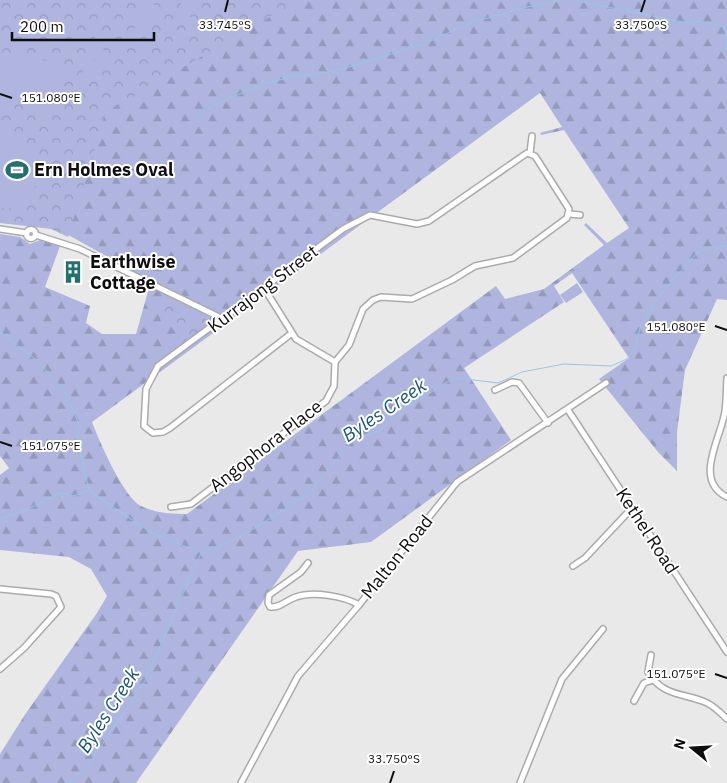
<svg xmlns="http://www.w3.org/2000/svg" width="727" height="783" font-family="'IBM Plex Sans',sans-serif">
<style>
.forest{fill:url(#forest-firs);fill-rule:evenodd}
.park{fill:url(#park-crowns)}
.garden{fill:#afb5de}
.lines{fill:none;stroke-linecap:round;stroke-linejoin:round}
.stream{stroke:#97c7e8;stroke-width:1}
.minor-casing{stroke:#ababac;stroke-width:8}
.minor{stroke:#fff;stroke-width:5}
.ticks{fill:none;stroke:#0e0e0f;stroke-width:2}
.labels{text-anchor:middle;stroke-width:4;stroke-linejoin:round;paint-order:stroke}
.poi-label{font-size:18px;font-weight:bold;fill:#0e0e0f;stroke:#fff;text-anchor:start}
.street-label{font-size:18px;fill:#0e0e0f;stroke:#fff}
.water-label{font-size:19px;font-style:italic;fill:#1a5374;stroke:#fff}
.ticks-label{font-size:12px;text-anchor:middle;fill:#0e0e0f;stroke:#fff;stroke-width:4;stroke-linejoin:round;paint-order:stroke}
</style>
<defs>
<pattern id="forest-firs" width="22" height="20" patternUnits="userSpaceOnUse" patternTransform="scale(1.25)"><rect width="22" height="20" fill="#afb5de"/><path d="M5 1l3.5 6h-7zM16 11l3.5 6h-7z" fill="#959abd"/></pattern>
<pattern id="park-crowns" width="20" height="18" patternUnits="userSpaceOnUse" patternTransform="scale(1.25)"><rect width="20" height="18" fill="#afb5de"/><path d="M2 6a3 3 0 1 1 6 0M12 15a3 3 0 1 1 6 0" fill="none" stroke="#959abd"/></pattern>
</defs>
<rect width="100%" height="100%" fill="#e9e9ea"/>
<path class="forest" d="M276 0H727V300L717 299 685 370 677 432V471L658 452 599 379 629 358 572 273 554 286 564 302 464 368 511 440 371 542 298 551 136 783H0V754L26 713 97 613 107 596 91 569 69 557 0 550V475L9 468 0 456V234L20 237 30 244 40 240 60 246 45 287 90 306 86 323 102 334H136L151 281 45 222 89 103ZM540 93 562 127 540 133 541 135 564 130 629 228 607 243 586 223 584 225 604 245 544 289 505 299 496 286 187 514C172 514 155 513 141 506 124 498 99 441 92 422Z"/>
<g class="park">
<path d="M0 0H299L106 112 68 237 51 229 0 223Z"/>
<path d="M169 301 212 322 189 337 160 320Z"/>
</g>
<g class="garden">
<path d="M182 0 198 8 194 15 179 8Z"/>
<path d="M215 0 231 7 228 15 212 7Z"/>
<path d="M146 1 162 8 159 15 143 8Z"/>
<path d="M177 11 193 18 189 25 174 18Z"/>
<path d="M141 12 157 19 153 26 138 19Z"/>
<path d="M136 23 152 31 149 38 133 31Z"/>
<path d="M96 34 112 39 110 47 94 41Z"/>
<path d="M131 35 147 42 143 49 128 42Z"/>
<path d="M92 46 108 51 105 59 89 53Z"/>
<path d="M0 52 63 64 54 111 0 101Z"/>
<path d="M88 57 104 63 101 70 86 65Z"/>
<path d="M84 68 100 74 97 82 81 76Z"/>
<path d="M0 133C6 135 13 136 18 139 23 142 25 147 28 152 32 159 36 168 36 177 37 196 18 212 0 208Z"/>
<path d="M577 283 583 292 566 303 560 295Z"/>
</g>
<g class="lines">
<g class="stream">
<path d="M573 0 688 23 698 21 725 27"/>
<path d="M727 24 725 27 727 49"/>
<path d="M197 116 215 105 263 84 295 76 330 72 359 64 424 44 470 23 527 7 562 0"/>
<path d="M0 332 38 361 64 390 78 422 79 446 89 491 152 533 199 552"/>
<path d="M0 519 28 509 60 493 73 496 88 491"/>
<path d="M69 783 89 764 145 681 201 553 240 537 290 506 311 491 351 442 378 431 414 403 447 382 457 378 498 383 522 372 564 364 611 366 627 359 635 348 640 328 660 295 677 275 698 252 715 247 727 246"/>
</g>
<defs>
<g id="minor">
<path d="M530 153 532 136"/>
<path d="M570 214 580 215"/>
<path d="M0 229 27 233"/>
<circle cx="31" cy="234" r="4.5"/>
<path d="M36 235 80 249 223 319"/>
<path d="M264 288 296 339 335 362 349 345 363 309 373 300 381 297 412 299 452 280 475 266 513 258 567 218 569 209 535 156 527 153 429 221 417 224 370 215 343 229 158 366 146 389 144 426 153 433 163 432 170 428 292 333"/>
<path d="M727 378C726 390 727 404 724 416 719 441 694 481 727 497"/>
<path d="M495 390 512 382 519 383 548 423"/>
<path d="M568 410 727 652"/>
<path d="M171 507 191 504 326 401 334 386 335 362"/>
<path d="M308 563 301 572 269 595 268 603 270 607C281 608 286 600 296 597 313 591 344 596 359 605"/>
<path d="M573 566 585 558 632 508"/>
<path d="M0 589 51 594 56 596 61 607 24 648 0 669"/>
<path d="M651 655 648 672C662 696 683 693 705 702 713 705 721 713 727 719"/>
<path d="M634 701 644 683 653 680"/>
<path d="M241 783 298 676 359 605 457 482 606 383"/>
<path d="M520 783 562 679 603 629"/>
</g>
</defs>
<use href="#minor" class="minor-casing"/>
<use href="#minor" class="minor"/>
</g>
<path class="ticks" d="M225 12 228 0M641 12 645 0M0 94 12 98M715 326 727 330M0 442 12 446M715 674 727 678M390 783 394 771"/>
<defs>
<symbol id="stadium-bare" viewBox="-9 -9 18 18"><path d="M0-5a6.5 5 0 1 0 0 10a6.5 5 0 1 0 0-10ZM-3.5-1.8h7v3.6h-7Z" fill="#236f71" stroke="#fff" stroke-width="2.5" paint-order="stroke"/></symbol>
<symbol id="building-bare" viewBox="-9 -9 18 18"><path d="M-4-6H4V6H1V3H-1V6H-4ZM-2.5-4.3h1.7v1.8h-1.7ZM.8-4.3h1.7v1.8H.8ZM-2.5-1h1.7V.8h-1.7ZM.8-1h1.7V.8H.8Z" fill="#236f71" stroke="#fff" stroke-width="2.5" paint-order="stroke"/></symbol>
</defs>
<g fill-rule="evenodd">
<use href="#stadium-bare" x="1" y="154" width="32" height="32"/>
<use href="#building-bare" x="57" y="256" width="32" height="32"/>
</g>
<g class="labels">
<g class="poi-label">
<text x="34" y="176">Ern Holmes Oval</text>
<text x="90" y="268">Earthwise<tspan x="90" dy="21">Cottage</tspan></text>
</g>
<g class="street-label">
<text transform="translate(263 289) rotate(-37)" y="6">Kurrajong Street</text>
<text transform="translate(266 446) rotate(-38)" y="6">Angophora Place</text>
<text transform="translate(647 531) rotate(57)" y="6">Kethel Road</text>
<text transform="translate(397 557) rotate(-51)" y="6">Malton Road</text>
</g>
<g class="water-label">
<text transform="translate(384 410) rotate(-34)" y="7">Byles Creek</text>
<text transform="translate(108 710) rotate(-57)" y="7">Byles Creek</text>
</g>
</g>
<g class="ticks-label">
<text x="225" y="29">33.745°S</text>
<text x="641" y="29">33.750°S</text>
<text x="51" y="102">151.080°E</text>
<text x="676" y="331">151.080°E</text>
<text x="51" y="450">151.075°E</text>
<text x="676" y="678">151.075°E</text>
<text x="394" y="763">33.750°S</text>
</g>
<g transform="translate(692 748) rotate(288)" stroke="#ffffff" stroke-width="4" paint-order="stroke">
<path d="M0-4L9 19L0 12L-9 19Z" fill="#0e0e0f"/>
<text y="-8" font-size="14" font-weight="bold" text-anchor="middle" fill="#0e0e0f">N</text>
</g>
<path d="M12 32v8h142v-8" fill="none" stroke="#0e0e0f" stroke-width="2.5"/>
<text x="20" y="32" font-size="15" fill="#0e0e0f" stroke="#ffffff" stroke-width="4" paint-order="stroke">200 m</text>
</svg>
